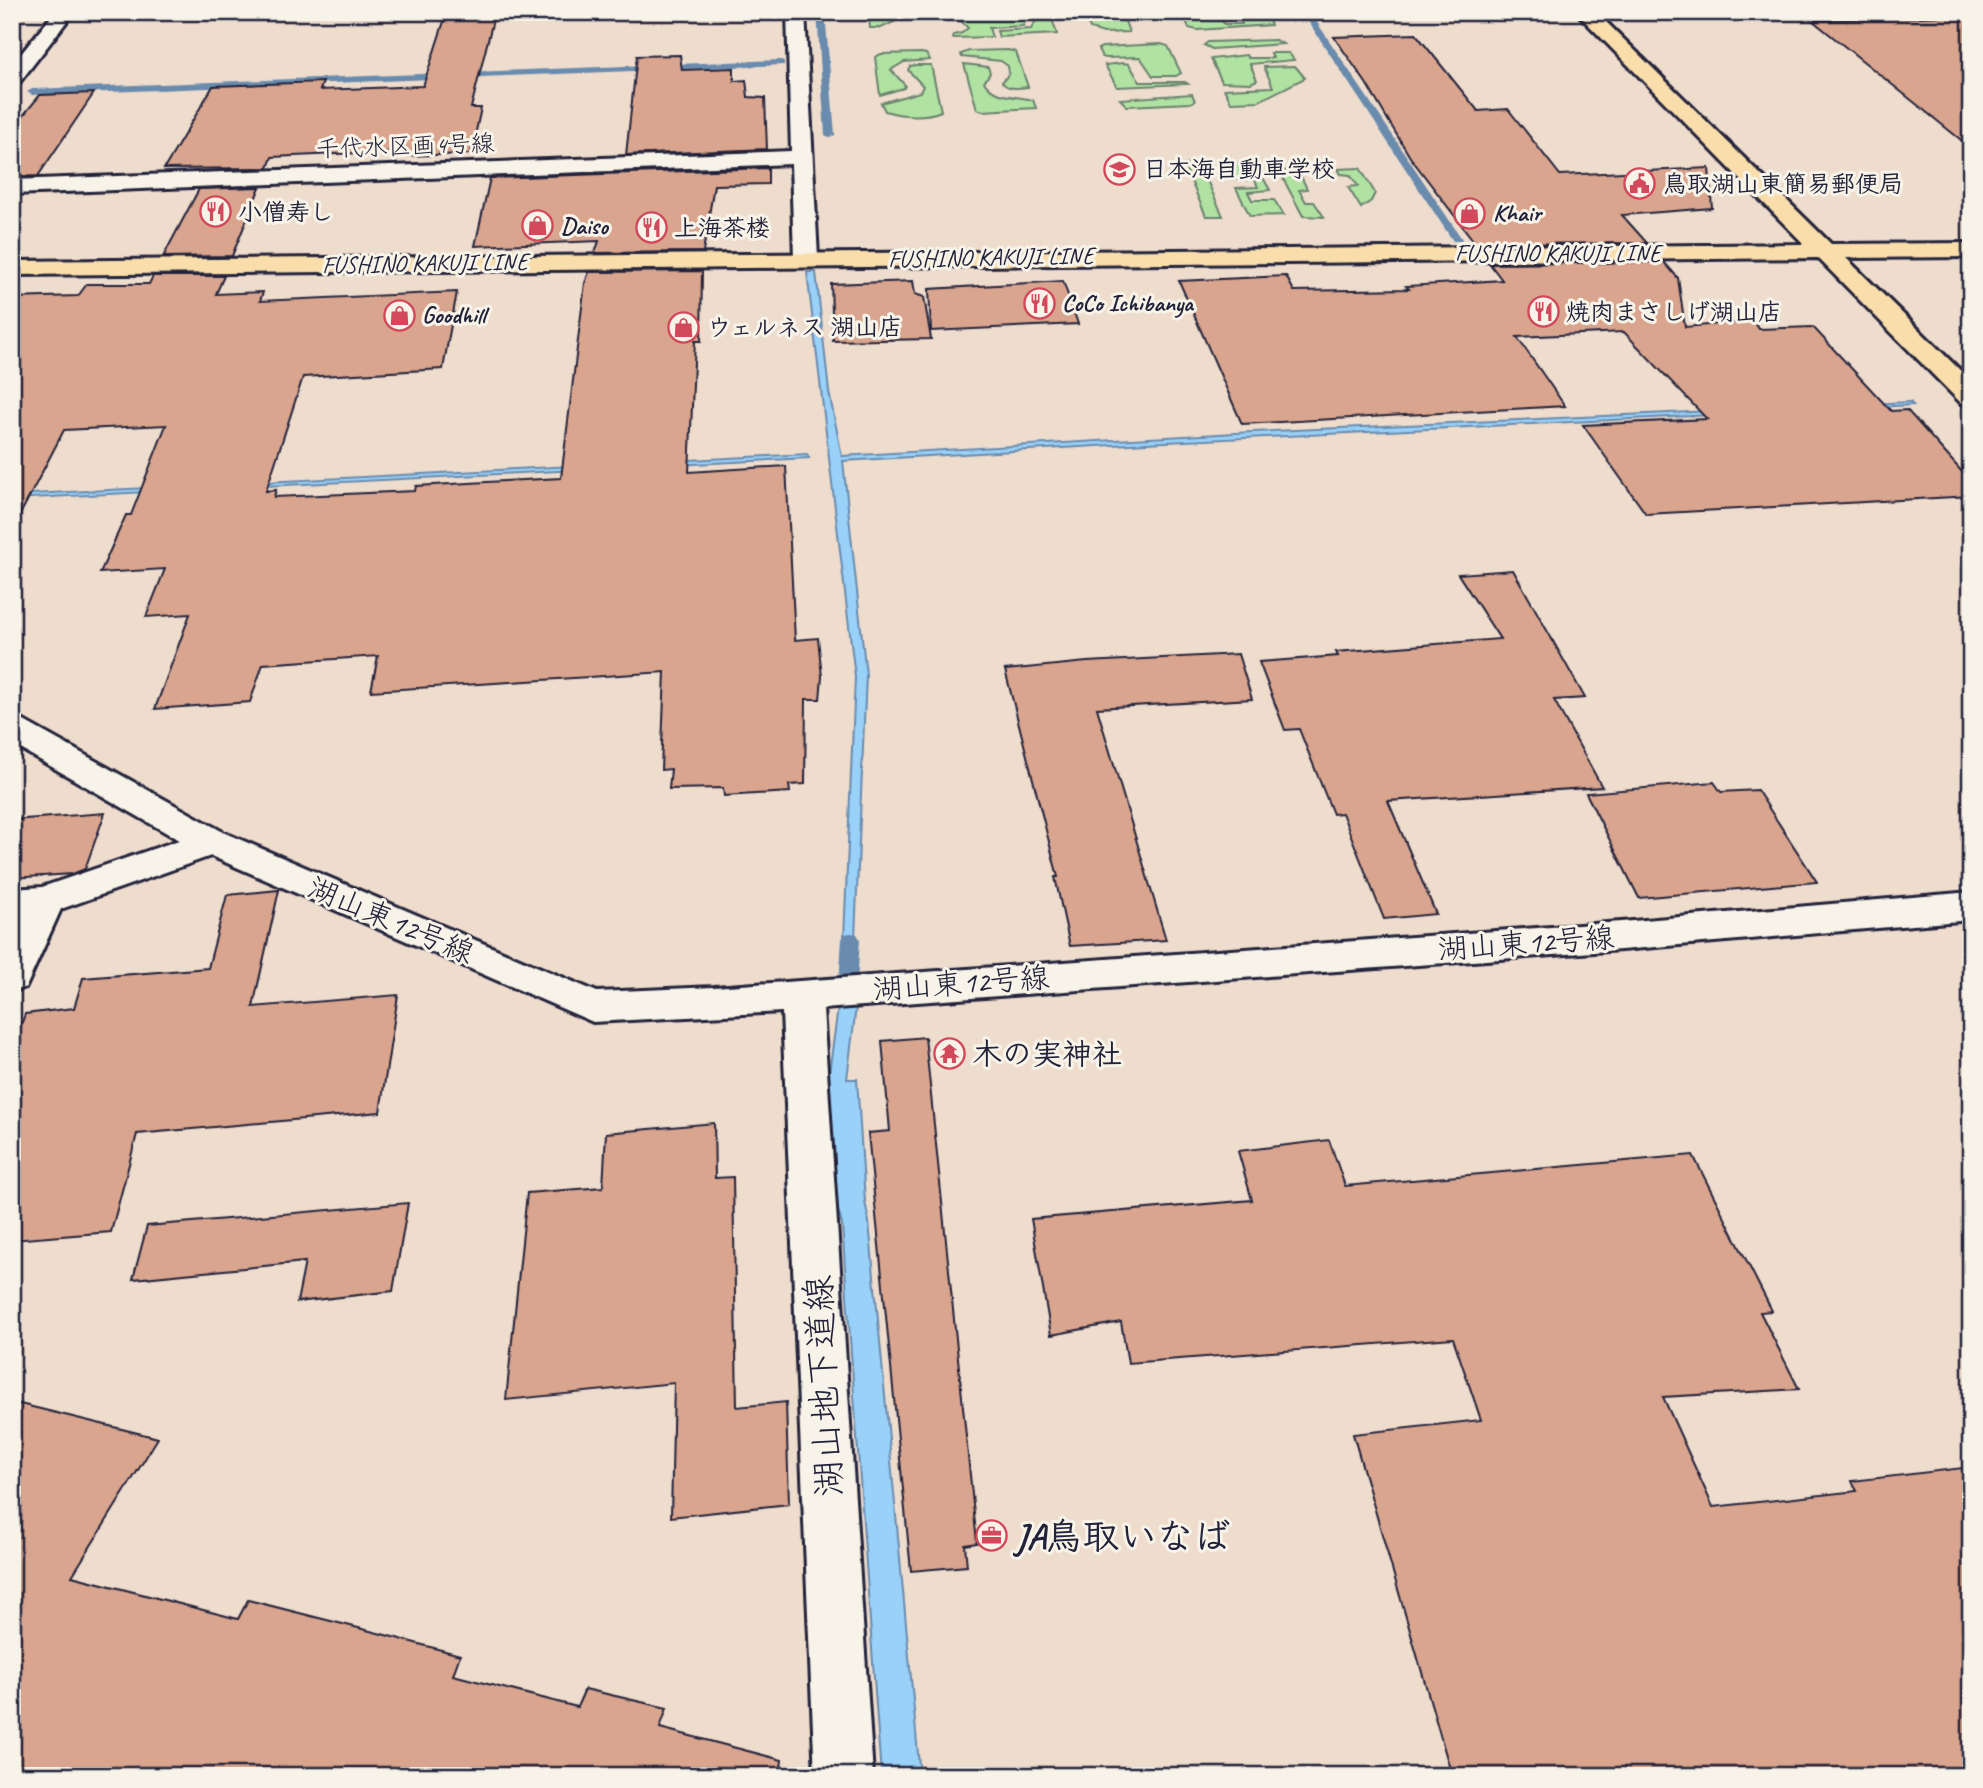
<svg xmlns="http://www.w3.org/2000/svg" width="1983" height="1788" font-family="Caveat,'Klee One',sans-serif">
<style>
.green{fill:#b0e2a2;stroke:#69826e;stroke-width:2}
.water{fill:#99d1f9;stroke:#698bad;stroke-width:2}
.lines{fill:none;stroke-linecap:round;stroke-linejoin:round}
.stream{fill:#698bad;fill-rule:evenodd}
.building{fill:#d9a58e;stroke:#22223b;stroke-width:2}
.minor-casing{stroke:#22223b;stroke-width:6}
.major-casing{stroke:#22223b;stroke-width:6}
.minor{fill:#f7f3e8;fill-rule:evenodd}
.major{fill:#f9deab;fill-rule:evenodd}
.labels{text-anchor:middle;stroke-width:6;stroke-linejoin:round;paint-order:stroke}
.far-street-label{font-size:24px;fill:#22223b;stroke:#f7f3e8}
.far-poi-label{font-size:24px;font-weight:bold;fill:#22223b;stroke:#f7f3e8;text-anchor:start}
.street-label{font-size:30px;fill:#22223b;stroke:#f7f3e8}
.poi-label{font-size:30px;font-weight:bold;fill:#22223b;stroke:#f7f3e8;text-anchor:start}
.near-street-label{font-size:37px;fill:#22223b;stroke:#f7f3e8}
.near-poi-label{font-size:37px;font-weight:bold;fill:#22223b;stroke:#f7f3e8;text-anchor:start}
</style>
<rect width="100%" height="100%" fill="#eedccd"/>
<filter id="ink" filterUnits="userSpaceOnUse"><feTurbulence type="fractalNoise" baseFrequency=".0143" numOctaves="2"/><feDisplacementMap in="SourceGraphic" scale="14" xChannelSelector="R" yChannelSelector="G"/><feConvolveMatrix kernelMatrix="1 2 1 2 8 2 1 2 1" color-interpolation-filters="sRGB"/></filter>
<g filter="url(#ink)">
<g class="green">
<path d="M1051 12V16L1027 17 1023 26 989 28 992 37 953 38V35L962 33 968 28 961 21 943 18 923 21 898 20 881 28H870L869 18Z"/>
<path d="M1083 12H1094L1096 17 1123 16 1129 32 1104 33 1090 29Z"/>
<path d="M1257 16 1268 19 1271 25 1197 30 1189 28 1185 18 1221 17 1224 24H1242L1240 17Z"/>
<path d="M1037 19H1052L1057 34 999 37 997 31 1031 29Z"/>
<path d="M1275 40 1283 44 1212 49 1204 45 1208 42Z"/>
<path d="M1161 44 1168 46 1181 73 1176 76H1153L1140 57 1106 58 1102 57 1098 49 1102 47Z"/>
<path d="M1008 50 1016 52 1028 87C1019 88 1008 90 1002 82L1009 74 1008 66 1001 61 962 57 961 54 969 51Z"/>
<path d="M921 53 926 54 930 60 904 62 891 70 905 85 904 88 880 95 875 57 881 54Z"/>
<path d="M1271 53H1289L1294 60 1250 64 1257 80 1251 83 1222 82 1211 59 1246 55 1248 58H1273Z"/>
<path d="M1123 63 1129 64 1140 82H1185L1188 84 1117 87 1105 65Z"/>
<path d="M964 64 988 67 990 73 984 82C995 99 1015 95 1033 100L1036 108 983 111 977 109Z"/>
<path d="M916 65H931L941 111C925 118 901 116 885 111L881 103 920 92 923 86 908 70 910 66Z"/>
<path d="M1295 66 1305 78 1259 101 1231 102 1224 89 1273 87 1264 67Z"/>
<path d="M1192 94 1195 101 1190 103 1127 106 1120 99Z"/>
<path d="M1254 162 1270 190 1248 192 1252 200H1274L1284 215 1250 216 1236 188 1258 187 1255 180 1231 179 1222 163Z"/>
<path d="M1200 164V165L1223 216H1206L1184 165Z"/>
<path d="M1360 168 1375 193 1371 201 1361 208 1348 187 1358 186 1350 175 1341 174 1338 169Z"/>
<path d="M1298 170 1307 189 1299 190 1306 202H1314L1324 217 1303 216 1279 171Z"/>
</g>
<g class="water">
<path d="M807 272H816L829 392 842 456 1253 432 1910 402 1913 405 1146 443 843 461 866 675 854 962 843 963 855 677Z"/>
<path d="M807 454 809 458 12 499V495Z"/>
<path d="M856 1007 847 1079H857L865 1201 869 1222 920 1776H881L842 1225 834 1195 828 1080 838 1008Z"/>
</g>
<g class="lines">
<g class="stream">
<path d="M817 12H825L835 135 830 138 825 135Z"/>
<path d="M1302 12H1310L1462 239 1461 241H1453Z"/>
<path d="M781 60 784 61V65L32 95 27 92 32 89Z"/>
<path d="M851 933 857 934 860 939 856 999 854 1004H840L838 999 842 939 845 934Z"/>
</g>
</g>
<g class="building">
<path d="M447 12H495L471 108H481L471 154 402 156 404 151 272 157 268 168 164 169 213 86 323 82 320 90 423 86Z"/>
<path d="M1971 15V148L1813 21Z"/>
<path d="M1416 34 1478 111 1508 109 1560 175 1709 168 1712 208 1622 215 1647 243 1476 244 1410 157 1366 83 1334 37Z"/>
<path d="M680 55 682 70 734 68V81L746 80 748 97 765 98 767 149 626 155 637 56Z"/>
<path d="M94 93 38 176 12 177V129L40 95Z"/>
<path d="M768 168V184L714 185 703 252 595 253 599 241 475 246 490 178Z"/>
<path d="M260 187 232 256 163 257 199 189Z"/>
<path d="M1664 262 1678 278 1685 327 1754 321 1759 329 1813 327 1891 411 1907 410 1971 482V496L1646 514 1583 425 1707 419 1624 332 1517 337 1565 406 1242 424 1179 281 1286 276 1294 291 1409 289 1406 286 1502 280 1490 264Z"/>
<path d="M702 271 701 341H695L689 472 786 466 795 640 818 638 822 677 820 699H806L805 784 789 785 790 792 724 796 723 788 669 789 671 769 661 770 665 672 371 691 378 656 263 664 250 702 155 709 190 614 146 617 165 569 100 573 126 515H131L166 425 64 430 12 530V298L78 296 87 284H149L153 276H224L216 294 263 292 260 301 457 292 443 369 303 377 266 491 276 490 274 497 415 491 416 486 561 478 585 283 589 272Z"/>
<path d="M913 281 915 294 924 297 931 339 833 341 831 284Z"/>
<path d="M1063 281 1078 324 931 331 929 289Z"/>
<path d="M1513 570 1585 698 1554 700 1602 787 1388 801 1436 914 1384 919 1342 813 1333 814 1299 729 1285 730 1259 662 1338 656 1336 652 1500 639 1458 574Z"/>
<path d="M1238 654 1252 699 1097 708 1166 940 1070 946 1055 877H1058L1005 670 1087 662Z"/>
<path d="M1714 782 1721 792 1757 790 1817 882 1639 898 1586 793Z"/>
<path d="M105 813 85 869 72 874 12 878V820Z"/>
<path d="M279 890 253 1007 398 995 380 1112 137 1134 111 1232 12 1240V1050L25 1014 74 1008 83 978 208 968 227 895Z"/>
<path d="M925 1037 977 1543 965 1545 967 1566 911 1571 868 1133 890 1131 882 1041Z"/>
<path d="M714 1123 715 1178 733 1177 737 1407 786 1402 789 1504 671 1517 674 1383 506 1400 527 1193 603 1187 606 1133Z"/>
<path d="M1329 1140 1345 1186 1693 1155 1772 1311 1760 1312 1799 1389 1663 1397 1713 1507 1857 1491 1852 1481 1971 1467V1776H1452L1353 1434 1481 1420 1453 1338 1128 1363 1121 1322 1051 1335 1031 1219 1252 1200 1238 1151Z"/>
<path d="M408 1203 393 1291 297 1302 305 1262 133 1279 147 1226Z"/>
<path d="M12 1402 158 1438 72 1576 238 1619 248 1600 378 1633 460 1655 453 1675 577 1707 585 1689 667 1708 660 1728 782 1760 780 1776H12Z"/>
</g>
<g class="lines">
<defs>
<g id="minor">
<path d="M55 12H74L19 83 12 85V65Z"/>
<path d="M787 12H805L818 258 815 263 806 265 797 263 794 258 791 164 12 194V180L791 151Z"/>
<path d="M12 718 24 721 225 833 597 992 714 987 1621 922 1971 892V920L1621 950 823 1009 873 1776H815L782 1012 593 1022 211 856 61 909 26 987 12 992V931L19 916H12V889L42 887 179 840 12 744Z"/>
</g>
<path id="major" d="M1576 12H1596L1831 244 1971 243V257L1846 258 1971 381V405L1961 403 1818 258 12 275V261L1804 244Z"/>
</defs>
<use href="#minor" class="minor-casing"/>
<use href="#major" class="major-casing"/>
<use href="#minor" class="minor"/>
<use href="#major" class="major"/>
</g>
</g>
<defs>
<symbol id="school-ring" viewBox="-11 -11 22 22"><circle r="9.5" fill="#f7f3e8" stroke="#d1495b" stroke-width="1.5"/><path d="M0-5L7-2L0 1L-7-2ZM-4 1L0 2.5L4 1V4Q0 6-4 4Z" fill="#d1495b"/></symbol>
<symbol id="civic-ring" viewBox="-11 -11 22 22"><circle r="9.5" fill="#f7f3e8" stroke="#d1495b" stroke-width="1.5"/><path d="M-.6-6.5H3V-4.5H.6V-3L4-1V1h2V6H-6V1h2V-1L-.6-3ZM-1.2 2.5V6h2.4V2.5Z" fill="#d1495b"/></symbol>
<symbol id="restaurant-ring" viewBox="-11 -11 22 22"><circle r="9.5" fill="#f7f3e8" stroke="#d1495b" stroke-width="1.5"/><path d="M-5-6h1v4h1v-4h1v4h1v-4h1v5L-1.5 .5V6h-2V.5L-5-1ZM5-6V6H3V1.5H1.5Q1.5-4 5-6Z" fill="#d1495b"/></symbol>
<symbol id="shop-ring" viewBox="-11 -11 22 22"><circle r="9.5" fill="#f7f3e8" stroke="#d1495b" stroke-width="1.5"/><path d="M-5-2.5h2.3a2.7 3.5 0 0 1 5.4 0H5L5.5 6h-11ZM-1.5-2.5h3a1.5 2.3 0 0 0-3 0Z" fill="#d1495b"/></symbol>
<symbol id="temple-ring" viewBox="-11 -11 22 22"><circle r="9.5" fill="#f7f3e8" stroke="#d1495b" stroke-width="1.5"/><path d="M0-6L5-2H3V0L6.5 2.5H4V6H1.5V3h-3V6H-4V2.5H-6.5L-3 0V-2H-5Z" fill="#d1495b"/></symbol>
<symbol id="office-ring" viewBox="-11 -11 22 22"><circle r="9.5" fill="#f7f3e8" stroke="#d1495b" stroke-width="1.5"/><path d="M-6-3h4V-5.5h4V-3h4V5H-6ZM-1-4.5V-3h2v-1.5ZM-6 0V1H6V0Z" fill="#d1495b"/></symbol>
</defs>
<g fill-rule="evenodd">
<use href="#school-ring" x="1102" y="152" width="35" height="35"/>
<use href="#civic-ring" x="1622" y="166" width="35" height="35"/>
<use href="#restaurant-ring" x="198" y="194" width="35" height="35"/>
<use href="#shop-ring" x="1452" y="196" width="35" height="35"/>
<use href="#shop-ring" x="520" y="208" width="35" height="35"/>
<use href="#restaurant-ring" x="634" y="210" width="35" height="35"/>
<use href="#restaurant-ring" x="1022" y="286" width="35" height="35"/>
<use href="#restaurant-ring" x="1526" y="294" width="35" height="35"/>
<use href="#shop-ring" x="382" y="298" width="35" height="35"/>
<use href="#shop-ring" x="666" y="310" width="35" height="35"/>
<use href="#temple-ring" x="932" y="1036" width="35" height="35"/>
<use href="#office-ring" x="974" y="1518" width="35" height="35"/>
</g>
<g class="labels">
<g class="far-street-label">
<text transform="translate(405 146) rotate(-2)" y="8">千代水区画4号線</text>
<text x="1558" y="261">FUSHINO KAKUJI LINE</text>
<text transform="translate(991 257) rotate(-1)" y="8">FUSHINO KAKUJI LINE</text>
<text transform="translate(425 263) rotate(-1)" y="8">FUSHINO KAKUJI LINE</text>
</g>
<g class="far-poi-label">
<text x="1143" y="177">日本海自動車学校</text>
<text x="1663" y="192">鳥取湖山東簡易郵便局</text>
<text x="238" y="220">小僧寿し</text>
<text x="1493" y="221">Khair</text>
<text x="561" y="234">Daiso</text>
<text x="674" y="236">上海茶楼</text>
<text x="1062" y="311">CoCo Ichibanya</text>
<text x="1566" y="320">焼肉まさしげ湖山店</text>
<text x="422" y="323">Goodhill</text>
<text x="707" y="335">ウェルネス 湖山店</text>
</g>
<g class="street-label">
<text transform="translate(391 920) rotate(23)" y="10">湖山東12号線</text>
<text transform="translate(1526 943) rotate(-4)" y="10">湖山東12号線</text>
<text transform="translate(961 983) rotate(-4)" y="10">湖山東12号線</text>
</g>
<g class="poi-label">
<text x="972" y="1064">木の実神社</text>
</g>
<g class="near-street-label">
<text transform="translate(823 1386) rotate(-93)" y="13">湖山地下道線</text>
</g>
<g class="near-poi-label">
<text x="1015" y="1549">JA鳥取いなば</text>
</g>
</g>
<rect width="1983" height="1788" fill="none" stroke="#f7f3e8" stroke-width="42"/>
<rect x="21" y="21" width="1941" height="1746" fill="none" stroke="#22223b" stroke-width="2.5" filter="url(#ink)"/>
</svg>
